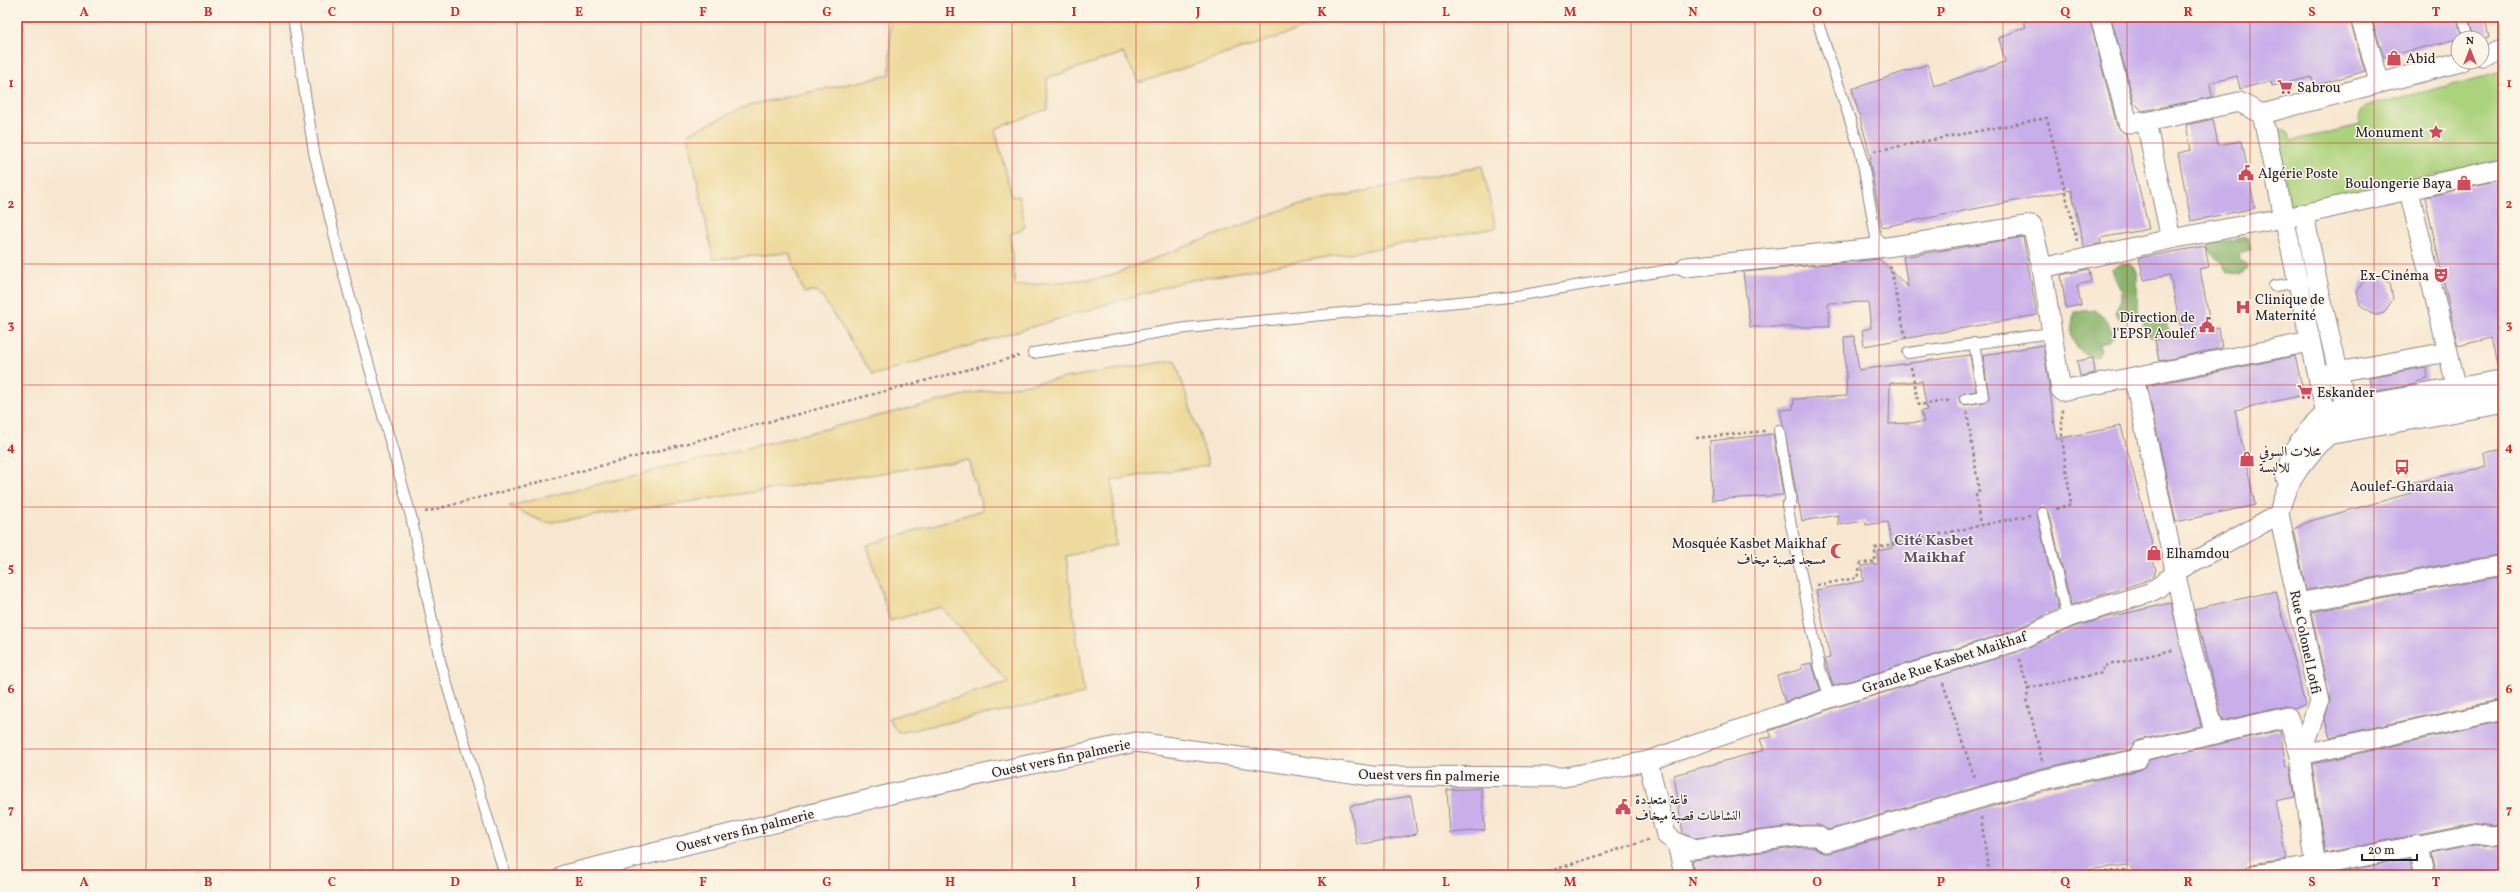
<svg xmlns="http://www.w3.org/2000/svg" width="2520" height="892" font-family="Vollkorn,Amiri,serif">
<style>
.green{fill:#abd27c;stroke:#667a5c}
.forest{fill:#88b46c;stroke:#556b54}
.sand{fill:#eeda9e;stroke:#887e6c}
.building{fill:#c8afea;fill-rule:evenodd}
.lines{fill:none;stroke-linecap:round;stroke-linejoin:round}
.service-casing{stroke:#8d8486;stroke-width:12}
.minor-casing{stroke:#8d8486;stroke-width:21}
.tertiary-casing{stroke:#8d8486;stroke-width:24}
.path{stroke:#8d8486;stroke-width:2.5;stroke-dasharray:3 3;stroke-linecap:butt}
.service{stroke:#fff;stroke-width:10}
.minor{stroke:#fff;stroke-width:19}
.tertiary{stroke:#fff;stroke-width:22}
.grid{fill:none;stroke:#d62828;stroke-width:1;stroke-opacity:0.55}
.labels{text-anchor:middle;stroke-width:3;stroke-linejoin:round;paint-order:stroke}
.poi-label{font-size:14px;fill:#22223b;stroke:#fcf5e5;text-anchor:start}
.street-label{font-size:14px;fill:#22223b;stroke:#fcf5e5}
.neighbourhood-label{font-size:15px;font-weight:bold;fill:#5c5378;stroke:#fcf5e5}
.neatline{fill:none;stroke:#d62828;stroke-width:1.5}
.grid-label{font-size:13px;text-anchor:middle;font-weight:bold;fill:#d62828}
</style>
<rect width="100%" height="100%" fill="#fcf5e5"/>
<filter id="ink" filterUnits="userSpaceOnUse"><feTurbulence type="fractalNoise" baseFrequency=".025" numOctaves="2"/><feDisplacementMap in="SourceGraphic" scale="8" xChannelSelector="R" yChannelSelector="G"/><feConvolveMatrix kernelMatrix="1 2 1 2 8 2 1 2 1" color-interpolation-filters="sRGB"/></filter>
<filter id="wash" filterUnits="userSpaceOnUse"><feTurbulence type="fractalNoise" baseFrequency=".012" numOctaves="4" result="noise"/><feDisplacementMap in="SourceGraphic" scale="16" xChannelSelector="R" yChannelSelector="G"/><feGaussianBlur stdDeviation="0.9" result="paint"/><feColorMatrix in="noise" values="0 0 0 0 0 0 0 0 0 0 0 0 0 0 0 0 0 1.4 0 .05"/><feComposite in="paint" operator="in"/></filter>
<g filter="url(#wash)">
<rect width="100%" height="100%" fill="#f8e7d0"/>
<path class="green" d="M2503 72V159L2290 207 2276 134 2280 130 2289 132 2291 141 2360 125C2360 116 2358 111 2367 106Z"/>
<g class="forest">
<path d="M2248 237 2251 250 2241 252 2238 256 2239 260 2247 265 2248 269 2240 275 2227 272 2223 264 2209 250 2208 245 2212 243Z"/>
<path d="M2130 263C2143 276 2134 296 2139 312L2122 321 2118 320 2115 312C2128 291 2117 288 2112 269L2118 264Z"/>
<path d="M2096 310 2107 321 2114 334C2111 342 2106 343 2098 344L2101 349 2097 357 2087 355 2076 348 2071 333 2074 312Z"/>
<path d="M2156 316 2166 323 2169 330 2167 335 2157 338 2150 337 2142 326 2144 321Z"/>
</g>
<g class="sand">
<path d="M890 17H1338L1139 83 1123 53 1047 78 1048 109 995 129 1012 197 1019 196 1025 227 1010 235 1015 286 1103 278 1287 208 1482 166 1496 228 1181 282 873 375 818 291 804 293 789 253 713 259 688 134 749 105 890 75Z"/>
<path d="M1175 360 1209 465 1112 480 1116 545 1066 556 1084 694 898 733 888 718 1008 682 941 607 890 621 867 545 983 510 968 460 546 523 509 506 973 393Z"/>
</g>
<g id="blocks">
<g class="building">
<path d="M2022 17H2089L2117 126 2126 134 2149 229 2100 238 2101 243 2084 247 2071 190 1882 227 1869 159 1871 158 1852 89 1928 64 1934 86 2005 62 1999 38 2026 27Z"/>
<path d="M2111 17H2349L2365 71 2314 86 2312 77 2272 86 2271 81 2240 89 2237 76 2210 83 2212 97 2142 111 2134 102Z"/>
<path d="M2371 17H2457L2462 38 2384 57Z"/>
<path d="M2470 17H2485L2489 38H2475Z"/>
<path d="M2213 119 2218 145 2242 141 2255 208 2191 221 2178 153 2191 150 2186 125Z"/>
<path d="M2503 179V365H2497L2491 338 2458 346 2425 197Z"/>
<path d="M2023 237 2037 315 1864 346 1862 330 1871 328 1868 302 1828 303 1830 327H1750L1743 272 1879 259 1908 287 1903 257Z"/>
<path d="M2205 246 2209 267 2200 269 2211 329 2219 327 2222 348 2159 361 2155 340 2182 335 2170 275 2144 280 2139 258Z"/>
<path d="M2089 269 2091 282 2077 285 2081 305 2066 308 2061 275Z"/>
<path d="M2376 275 2390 283 2393 299 2384 313 2376 315 2360 305 2357 292 2366 277Z"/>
<path d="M1854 336 1859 370 1970 355 1976 391 1964 393 1959 396 1960 403 1966 405 1984 402 1989 398 1983 355 2043 345 2057 439 2121 426 2155 554 2152 556 2156 570 2154 575 2145 581 2071 605 2049 512 2045 507H2041L2037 514 2058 609 2010 632 1833 686 1825 659 1830 658 1816 590 1863 581 1862 566 1878 564V551L1892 548 1888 522 1866 525 1865 521 1839 525 1838 515 1802 521 1780 410 1793 409 1794 399 1847 396 1844 337ZM1922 381 1927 410 1921 411 1924 422 1889 424 1890 383Z"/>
<path d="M2295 356 2304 395 2235 410 2255 505 2176 522 2147 386Z"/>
<path d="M2093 358 2095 373 2080 376 2077 361Z"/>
<path d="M2426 367 2428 379 2416 382V384L2372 392 2369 377Z"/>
<path d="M1773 434 1783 495 1712 500 1710 441Z"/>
<path d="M2503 449V554L2306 590 2294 529 2307 522 2411 493 2410 483 2486 467 2484 453Z"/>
<path d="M2503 576V699L2330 737 2325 719 2330 700 2311 612Z"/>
<path d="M2276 591 2305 705 2294 708 2286 706 2223 721 2194 609Z"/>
<path d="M2171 603 2201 726 2139 740 2134 743 2130 750 2043 768 1828 830 1818 825H1803L1694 838 1683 834 1674 775 1764 750 1760 739 1772 737 1769 731 1833 708 2017 652 2071 628 2109 617Z"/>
<path d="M1812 663 1820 690 1785 702 1777 676 1802 669 1801 665Z"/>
<path d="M2503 721V824L2493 826 2473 823 2325 853 2312 764Z"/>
<path d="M2280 730 2286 767 2290 766 2295 797 2275 801 2286 859 2252 864 2247 867 2243 875H2137L2129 865 2040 875H1696L1694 871 1692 860 1804 847H1814L1824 853H1829L2049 790 2140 770 2145 767 2149 760Z"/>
<path d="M1481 788 1485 830 1450 833 1447 790Z"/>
<path d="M1411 796 1417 834 1357 845 1350 806Z"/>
<path d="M2475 845 2491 848 2503 846V875H2435L2431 854Z"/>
<path d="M2409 858 2413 875H2328Z"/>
</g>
</g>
</g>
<g filter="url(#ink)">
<use href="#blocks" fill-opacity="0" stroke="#8d8486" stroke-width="1"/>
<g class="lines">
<defs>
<g id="service">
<path d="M293 17 314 152 346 283 411 516 441 665 505 875"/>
<path d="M1816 17 1861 153 1876 238 1887 247"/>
<path d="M2463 17 2469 38"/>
<path d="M2274 286 2317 280"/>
<path d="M1033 353 1186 328 1510 297 1686 267"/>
<path d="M1908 353 2051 333"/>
<path d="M1965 399 1983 396 1974 343"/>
<path d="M1779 430 1791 503 1787 505 1820 668 1830 698"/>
<path d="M2043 513 2067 618"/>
</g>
<g id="minor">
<path d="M2100 17 2128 123 2146 122"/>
<path d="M2360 17 2380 83"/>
<path d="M2482 56 2503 50"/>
<path d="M2262 114 2330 433C2307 457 2285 480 2279 514L2319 702 2300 755 2317 875"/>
<path d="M2262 114 2460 62"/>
<path d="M2409 191 2457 389"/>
<path d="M2171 239 2146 122 2239 102 2262 114"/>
<path d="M1686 267 1887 247 2032 225 2042 268 2171 239 2304 214"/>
<path d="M2042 268 2061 391 2134 377 2191 646 2215 734"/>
<path d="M2326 374 2448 352"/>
<path d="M2134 377 2310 342"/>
<path d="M2350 423 2317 280 2304 214 2503 168"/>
<path d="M2286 478C2293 446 2302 435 2326 413"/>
<path d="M2298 603 2503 565"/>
<path d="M1648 761 1666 835 1677 843 1684 875"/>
<path d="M1677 843 1693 849 1803 836H1818L1826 842 2046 779 2138 759 2141 751 2288 717 2300 755 2503 710"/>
<path d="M2417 844 2424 875"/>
<path d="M564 875 895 793 1136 742 1372 776 1564 777 1592 772 1648 761 1830 698 2014 642 2067 618 2149 593 2158 588 2175 572 2279 514"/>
<path d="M2254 875 2316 866 2475 834 2493 837 2503 835"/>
</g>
<g id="tertiary">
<path d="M2326 413 2503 381"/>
<path d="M2330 433 2503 402"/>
</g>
</defs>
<use href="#service" class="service-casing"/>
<use href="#minor" class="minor-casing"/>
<use href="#tertiary" class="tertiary-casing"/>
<g class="path">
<path d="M1874 151 2047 118 2077 241"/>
<path d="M1890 265 1906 340"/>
<path d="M1911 367 1919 405 1952 400"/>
<path d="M1967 412 1979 490 1976 495 1980 525"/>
<path d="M1696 438 1765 431"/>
<path d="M2056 509 2071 504 2062 438V408"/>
<path d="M425 512 1019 356"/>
<path d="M1817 585 1857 578 1861 563 1875 562V548L2030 515"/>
<path d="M2019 659 2028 688 2027 699 2042 761"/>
<path d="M1943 683 1975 780"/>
<path d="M2028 688 2102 673 2104 666 2173 650"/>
<path d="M1981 817 1989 875"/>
<path d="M1537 875 1648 840"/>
<path d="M2075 875 2125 870 2130 875"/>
</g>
<use href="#service" class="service"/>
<use href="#minor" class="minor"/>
<use href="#tertiary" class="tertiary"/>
</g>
</g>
<path class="grid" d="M146 17V875M270 17V875M393 17V875M517 17V875M641 17V875M765 17V875M889 17V875M1012 17V875M1136 17V875M1260 17V875M1384 17V875M1508 17V875M1631 17V875M1755 17V875M1879 17V875M2003 17V875M2127 17V875M2250 17V875M2374 17V875M17 143H2503M17 264H2503M17 385H2503M17 507H2503M17 628H2503M17 749H2503"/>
<defs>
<symbol id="shop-bare" viewBox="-9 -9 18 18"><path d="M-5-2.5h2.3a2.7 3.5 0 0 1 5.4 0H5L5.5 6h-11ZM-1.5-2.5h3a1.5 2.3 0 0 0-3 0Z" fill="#d1495b" stroke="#fcf5e5" stroke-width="2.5" paint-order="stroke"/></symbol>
<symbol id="supermarket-bare" viewBox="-9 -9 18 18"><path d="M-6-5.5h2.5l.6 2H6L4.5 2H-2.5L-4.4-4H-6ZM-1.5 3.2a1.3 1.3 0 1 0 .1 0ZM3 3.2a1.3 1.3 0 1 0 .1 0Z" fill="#d1495b" stroke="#fcf5e5" stroke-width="2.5" paint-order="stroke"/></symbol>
<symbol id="sight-bare" viewBox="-9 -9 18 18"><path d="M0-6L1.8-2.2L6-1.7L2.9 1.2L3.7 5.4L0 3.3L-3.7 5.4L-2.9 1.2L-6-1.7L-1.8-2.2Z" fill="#d1495b" stroke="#fcf5e5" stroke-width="2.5" paint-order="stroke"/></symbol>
<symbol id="civic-bare" viewBox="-9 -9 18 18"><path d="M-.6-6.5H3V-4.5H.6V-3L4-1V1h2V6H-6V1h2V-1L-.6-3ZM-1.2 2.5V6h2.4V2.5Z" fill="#d1495b" stroke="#fcf5e5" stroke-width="2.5" paint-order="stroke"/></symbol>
<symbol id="theatre-bare" viewBox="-9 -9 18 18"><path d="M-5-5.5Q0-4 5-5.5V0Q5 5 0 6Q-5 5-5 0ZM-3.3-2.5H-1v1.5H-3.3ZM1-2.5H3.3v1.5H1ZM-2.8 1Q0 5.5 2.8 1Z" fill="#d1495b" stroke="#fcf5e5" stroke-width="2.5" paint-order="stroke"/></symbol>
<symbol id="hospital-bare" viewBox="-9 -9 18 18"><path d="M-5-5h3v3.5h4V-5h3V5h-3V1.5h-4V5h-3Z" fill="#d1495b" stroke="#fcf5e5" stroke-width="2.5" paint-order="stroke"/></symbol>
<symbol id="bus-bare" viewBox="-9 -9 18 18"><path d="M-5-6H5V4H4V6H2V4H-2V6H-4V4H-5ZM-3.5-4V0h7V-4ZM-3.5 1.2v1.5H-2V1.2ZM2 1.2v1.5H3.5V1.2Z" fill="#d1495b" stroke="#fcf5e5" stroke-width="2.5" paint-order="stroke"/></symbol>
<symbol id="mosque-bare" viewBox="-9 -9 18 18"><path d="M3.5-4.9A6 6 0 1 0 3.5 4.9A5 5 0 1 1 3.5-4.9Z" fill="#d1495b" stroke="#fcf5e5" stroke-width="2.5" paint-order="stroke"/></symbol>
</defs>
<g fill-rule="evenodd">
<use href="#shop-bare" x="2383" y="47" width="22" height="22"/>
<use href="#supermarket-bare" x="2274" y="76" width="22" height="22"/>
<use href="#sight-bare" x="2425" y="121" width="22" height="22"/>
<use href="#civic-bare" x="2235" y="162" width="22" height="22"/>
<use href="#shop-bare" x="2453" y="172" width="22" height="22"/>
<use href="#theatre-bare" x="2430" y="264" width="22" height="22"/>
<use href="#hospital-bare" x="2232" y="296" width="22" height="22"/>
<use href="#civic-bare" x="2196" y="314" width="22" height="22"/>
<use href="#supermarket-bare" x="2294" y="381" width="22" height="22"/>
<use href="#shop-bare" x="2236" y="448" width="22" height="22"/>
<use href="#bus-bare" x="2391" y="456" width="22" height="22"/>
<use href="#mosque-bare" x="1827" y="540" width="22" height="22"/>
<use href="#shop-bare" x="2143" y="542" width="22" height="22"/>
<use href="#civic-bare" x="1612" y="796" width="22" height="22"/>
</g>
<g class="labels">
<g class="poi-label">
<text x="2406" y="63">Abid</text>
<text x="2297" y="92">Sabrou</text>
<text x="2424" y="137" text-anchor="end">Monument</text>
<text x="2258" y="178">Algérie Poste</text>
<text x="2452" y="188" text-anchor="end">Boulongerie Baya</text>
<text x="2429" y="280" text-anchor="end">Ex-Cinéma</text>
<text x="2255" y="304">Clinique de<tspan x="2255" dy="16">Maternité</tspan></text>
<text x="2195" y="322" text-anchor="end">Direction de<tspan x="2195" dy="16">l'EPSP Aoulef</tspan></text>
<text x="2317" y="397">Eskander</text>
<text x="2259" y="456">محلات السوفي<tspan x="2259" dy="16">للالبسة</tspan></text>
<text x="2402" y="491" text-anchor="middle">Aoulef-Ghardaia</text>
<text x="1826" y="548" text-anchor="end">Mosquée Kasbet Maikhaf<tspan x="1826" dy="16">مسجد قصبة ميخاف</tspan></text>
<text x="2166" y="558">Elhamdou</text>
<text x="1635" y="804">قاعة متعددة<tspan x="1635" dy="16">النشاطات قصبة ميخاف</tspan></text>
</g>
<g class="street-label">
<text transform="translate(2306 642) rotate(78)" y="5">Rue Colonel Lotfi</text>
<text transform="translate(1944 662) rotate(-18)" y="5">Grande Rue Kasbet Maikhaf</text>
<text transform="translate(1061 758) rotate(-12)" y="5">Ouest vers fin palmerie</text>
<text transform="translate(1429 775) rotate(1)" y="5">Ouest vers fin palmerie</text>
<text transform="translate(745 830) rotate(-14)" y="5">Ouest vers fin palmerie</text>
</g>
<g class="neighbourhood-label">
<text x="1934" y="545">Cité Kasbet<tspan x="1934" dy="17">Maikhaf</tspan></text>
</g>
</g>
<rect width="2520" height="892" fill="none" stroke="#fcf5e5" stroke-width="44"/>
<g transform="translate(2470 50)"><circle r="19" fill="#fcf5e5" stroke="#a5a1a1"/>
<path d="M0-3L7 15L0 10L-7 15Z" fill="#d1495b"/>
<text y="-6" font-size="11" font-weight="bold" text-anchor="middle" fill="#22223b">N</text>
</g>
<path d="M2362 854v6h55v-6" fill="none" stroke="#22223b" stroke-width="2"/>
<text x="2368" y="854" font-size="12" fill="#22223b" stroke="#fcf5e5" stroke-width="3" paint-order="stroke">20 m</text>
<rect x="22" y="22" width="2476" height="848" class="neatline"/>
<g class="grid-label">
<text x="84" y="16">A</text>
<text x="208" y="16">B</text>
<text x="332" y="16">C</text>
<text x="455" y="16">D</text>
<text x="579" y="16">E</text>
<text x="703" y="16">F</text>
<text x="827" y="16">G</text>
<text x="950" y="16">H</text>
<text x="1074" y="16">I</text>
<text x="1198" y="16">J</text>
<text x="1322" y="16">K</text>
<text x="1446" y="16">L</text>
<text x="1570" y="16">M</text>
<text x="1693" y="16">N</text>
<text x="1817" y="16">O</text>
<text x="1941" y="16">P</text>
<text x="2065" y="16">Q</text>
<text x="2188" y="16">R</text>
<text x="2312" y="16">S</text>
<text x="2436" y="16">T</text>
<text x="11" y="87">1</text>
<text x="2509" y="87">1</text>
<text x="11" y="208">2</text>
<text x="2509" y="208">2</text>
<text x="11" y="329">3</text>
<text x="2509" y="329">3</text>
<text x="11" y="451">4</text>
<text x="2509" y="451">4</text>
<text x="11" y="572">5</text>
<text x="2509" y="572">5</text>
<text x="11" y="693">6</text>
<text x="2509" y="693">6</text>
<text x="11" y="814">7</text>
<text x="2509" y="814">7</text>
<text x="84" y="886">A</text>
<text x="208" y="886">B</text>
<text x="332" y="886">C</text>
<text x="455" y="886">D</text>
<text x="579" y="886">E</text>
<text x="703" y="886">F</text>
<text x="827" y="886">G</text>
<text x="950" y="886">H</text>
<text x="1074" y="886">I</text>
<text x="1198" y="886">J</text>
<text x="1322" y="886">K</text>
<text x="1446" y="886">L</text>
<text x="1570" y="886">M</text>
<text x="1693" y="886">N</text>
<text x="1817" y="886">O</text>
<text x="1941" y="886">P</text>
<text x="2065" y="886">Q</text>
<text x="2188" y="886">R</text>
<text x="2312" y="886">S</text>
<text x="2436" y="886">T</text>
</g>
</svg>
